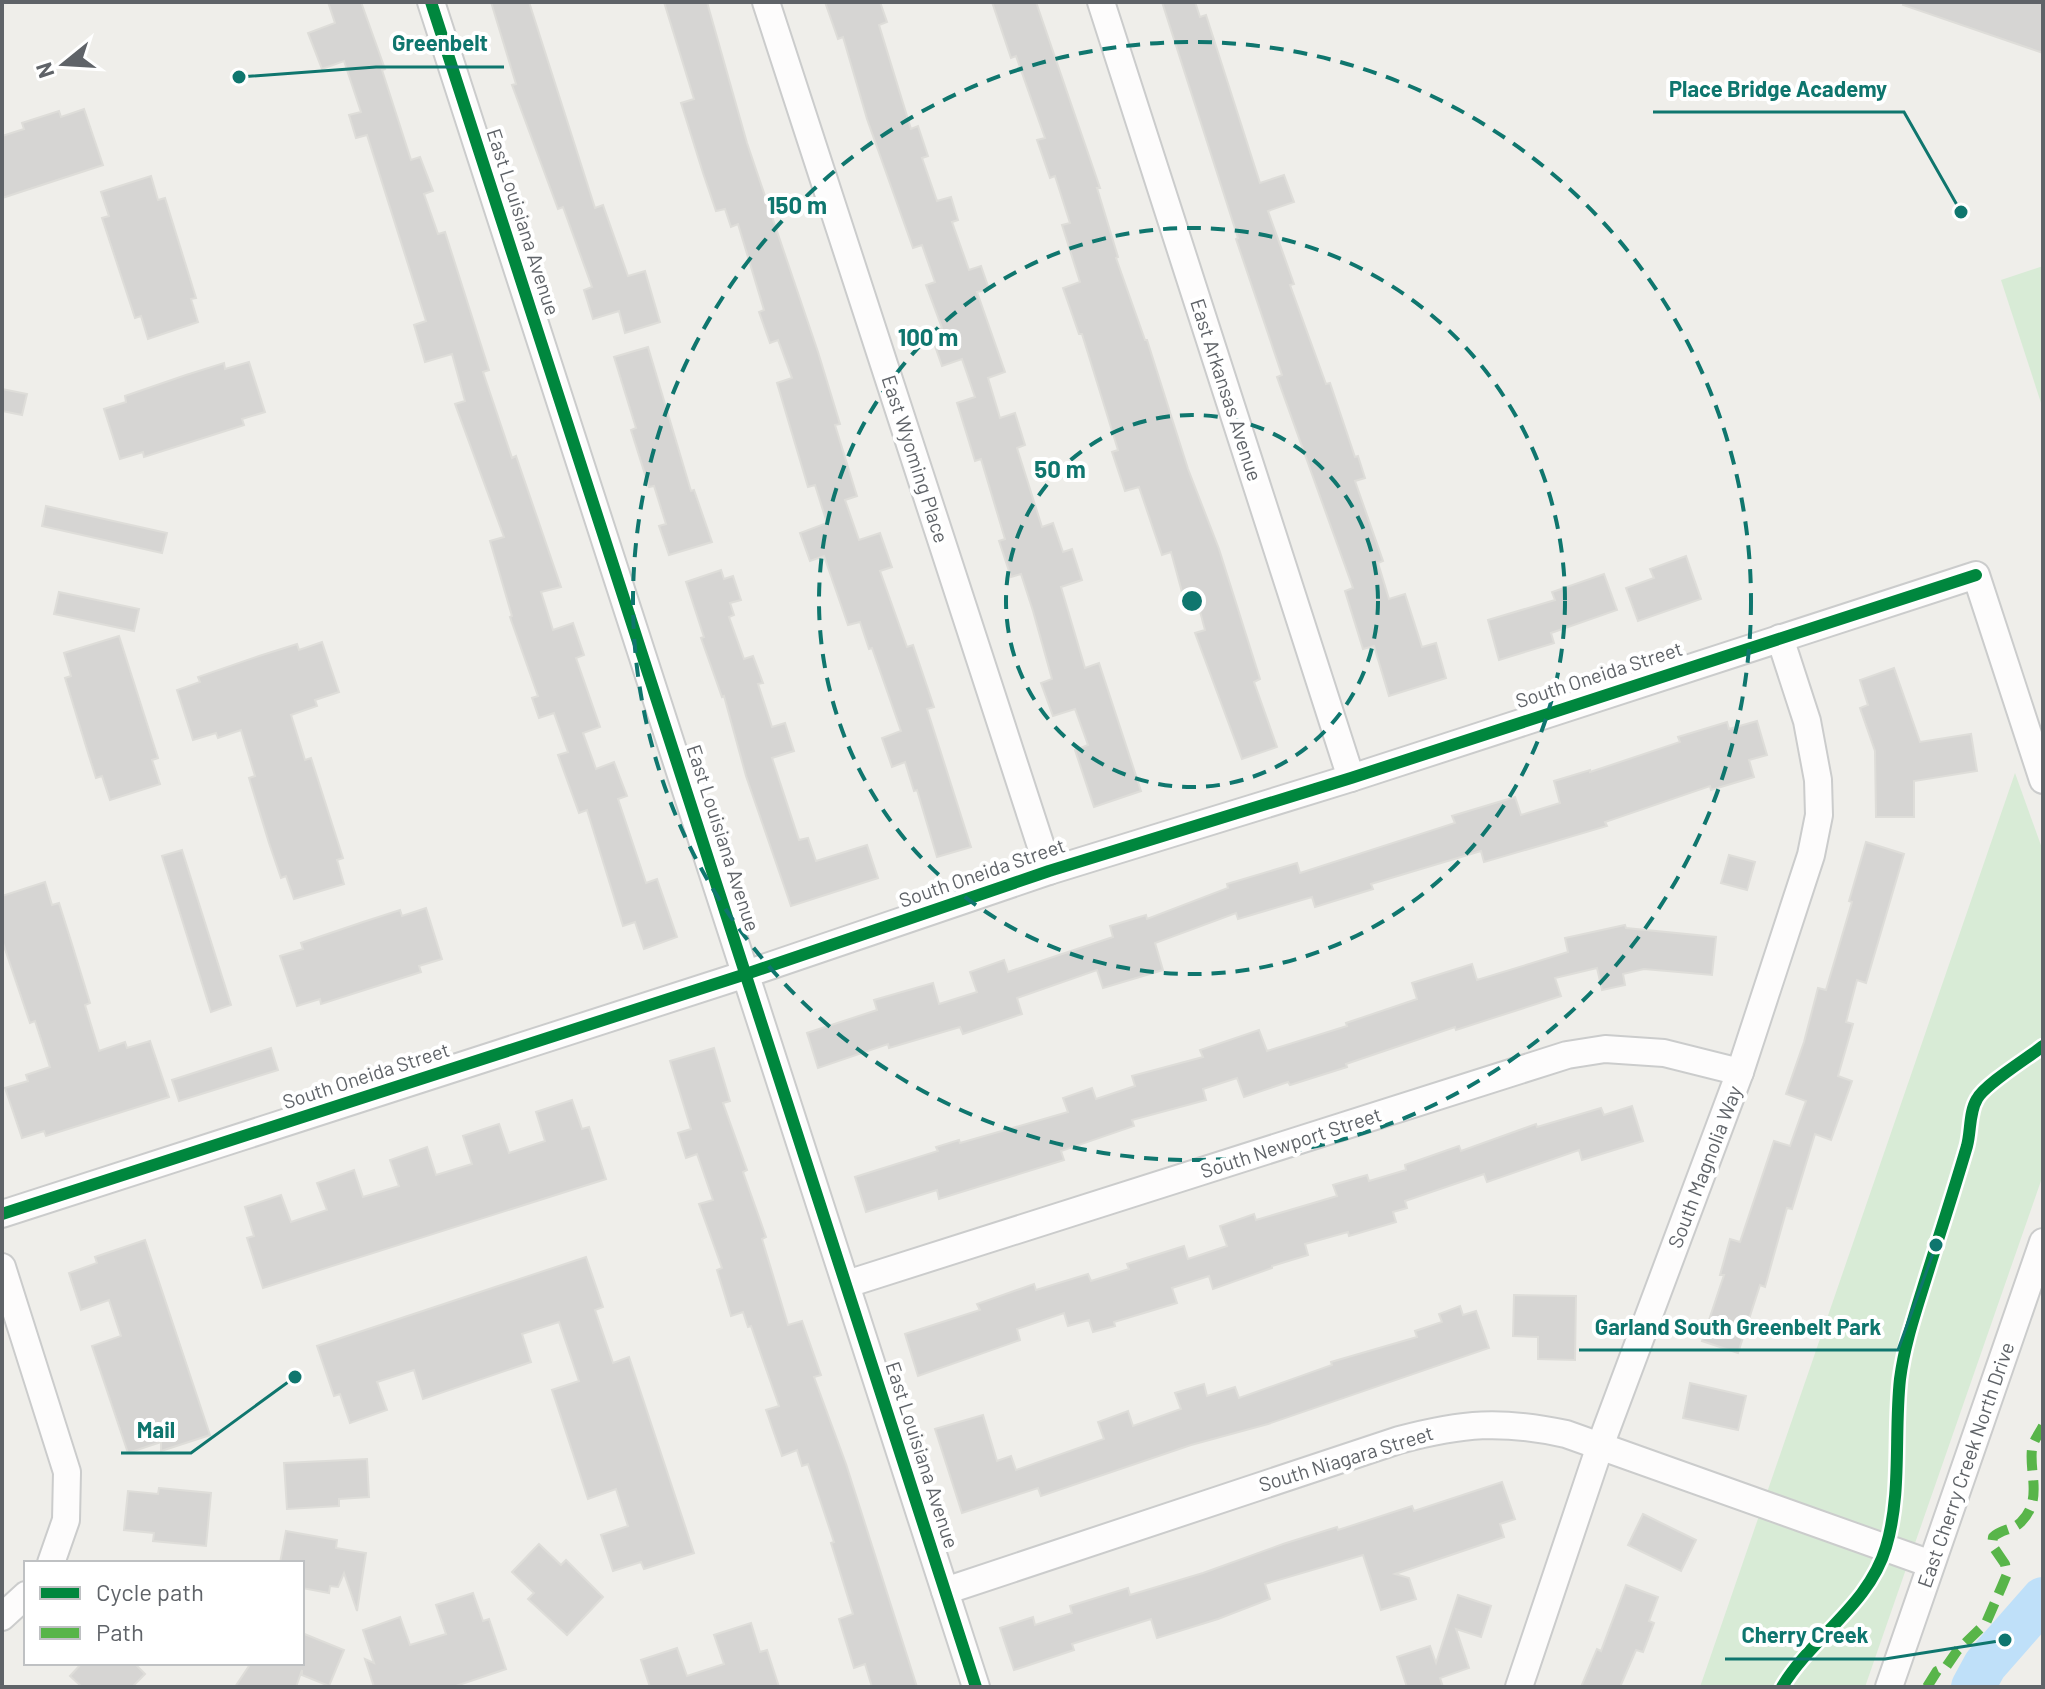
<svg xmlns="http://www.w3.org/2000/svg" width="2045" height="1689" font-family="Barlow,sans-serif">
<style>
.green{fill:#d8ebd6}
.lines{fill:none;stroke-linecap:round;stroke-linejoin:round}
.river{stroke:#bfe0f9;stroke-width:44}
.building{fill:#d6d5d3;stroke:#deddd9;stroke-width:2}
.minor-casing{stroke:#cbcccc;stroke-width:30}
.minor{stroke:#fdfcfc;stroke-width:26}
.quiet{stroke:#58b549;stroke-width:10;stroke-dasharray:20 10;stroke-linecap:butt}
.cycleway-casing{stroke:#fff;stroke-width:17}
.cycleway{stroke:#00873e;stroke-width:12}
.ring{fill:none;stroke:#0f766e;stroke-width:4;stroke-dasharray:14 10}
.labels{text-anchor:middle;stroke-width:8;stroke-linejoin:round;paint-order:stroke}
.street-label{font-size:20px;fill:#5f6368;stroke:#fff}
.centre{fill:#0f766e;stroke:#fff;stroke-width:4}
.ring-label{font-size:24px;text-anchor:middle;font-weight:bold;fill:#0f766e;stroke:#fff;stroke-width:8;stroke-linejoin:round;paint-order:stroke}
.leader{fill:none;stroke:#0f766e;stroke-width:3}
.callout-dot{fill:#0f766e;stroke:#fff;stroke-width:3}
.callout-label{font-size:22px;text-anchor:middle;font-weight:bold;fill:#0f766e;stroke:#fff;stroke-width:8;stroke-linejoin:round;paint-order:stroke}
</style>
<rect width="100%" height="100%" fill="#efeeea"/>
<g class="green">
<path d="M2043 266V409L2001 280Z"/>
<path d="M2015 773 2043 851V1175L1865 1687H1700Z"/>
</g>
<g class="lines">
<path class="river" d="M1973 1687 1985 1665 2043 1599"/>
</g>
<g class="building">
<path d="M328 2H361L385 69 382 70 411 160 420 157 433 191 424 194 438 234 445 232 489 370 483 372 512 458 516 456 561 587 541 592 553 630 573 623 584 655 576 658 600 727 583 733 596 769 614 762 627 796 618 799 646 883 657 879 677 937 644 949 635 922 623 926 587 810 579 813 558 755 568 752 554 713 539 718 532 698 538 696 510 617 512 616 490 541 504 537 455 404 465 401 452 354 425 362 414 325 426 321 367 135 356 138 349 115 361 112 344 61 322 69 308 33 335 23Z"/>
<path d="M491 2H529L595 208 603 205 628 276 645 271 660 322 625 333 619 311 593 319 584 290 592 287 563 207 558 209 512 85 516 84Z"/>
<path d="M664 2H707L747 143 818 352 840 424 835 425 857 496 845 500 859 540 880 533 892 567 880 571 907 647 913 645 934 707 927 709 971 847 937 857 917 790 914 791 905 762 892 767 882 738 901 731 872 648 869 649 860 622 848 625 824 556 810 561 800 533 827 523 815 485 808 487 777 383 792 378 778 340 770 343 759 312 764 310 738 224 731 227 725 209 716 211 703 173 681 103 694 99Z"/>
<path d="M825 2H880L887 22 879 25 911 129 918 126 928 156 922 158 937 201 951 197 958 220 952 222 969 270 981 266 989 289 977 292 1005 372 988 378 1000 418 1015 413 1025 445 1017 448 1042 527 1053 523 1063 552 1072 549 1082 580 1061 587 1085 668 1099 663 1141 791 1094 807 1075 750 1088 745 1075 709 1053 716 1041 683 1052 679 1033 611 1021 574 1011 577 999 541 1005 539 981 459 975 461 957 403 975 397 962 359 942 366 930 332 942 328 926 285 935 282 922 245 913 248 867 119 843 37 838 39Z"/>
<path d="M992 2H1036L1100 188H1097L1118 257 1116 258 1145 340H1147L1188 469 1219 549 1260 679 1254 682 1277 747 1242 759 1195 633 1205 630 1194 589 1182 592 1171 552 1162 555 1139 487 1125 491 1112 452 1118 450 1082 334H1079L1063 288 1080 282 1062 225 1070 223 1055 176 1050 178 1037 140 1045 138 1016 56 1011 58Z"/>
<path d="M1162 2H1195L1200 17 1206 15 1260 183 1284 175 1294 202 1268 211 1294 284 1290 285 1326 384 1330 383 1355 457 1358 456 1365 478 1355 481 1383 561 1378 563 1389 599 1405 594 1422 647 1436 643 1446 678 1389 696 1374 646 1363 649 1345 591 1353 588 1277 377 1282 375 1236 239 1238 238Z"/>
<path d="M1904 2H2043V53L1903 5Z"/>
<path d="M84 109 103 165 2 198V136L24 129 22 123 59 111 61 117Z"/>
<path d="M151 176 158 200 165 198 196 298 191 299 198 322 148 339 141 316 135 318 102 218 109 216 101 192Z"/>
<path d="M648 347 691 491 694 490 712 542 669 555 659 526 666 524 654 486 649 487 631 430 636 428 614 357Z"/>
<path d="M249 362 265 412 242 419 244 425 144 457 143 452 120 459 104 409 126 402 125 396 186 375 224 363 225 369Z"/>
<path d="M2 389 27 394 22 415 2 411Z"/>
<path d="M46 506 167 533 162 553 42 526Z"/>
<path d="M1686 556 1701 599 1638 621 1626 588 1654 578 1650 569Z"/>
<path d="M721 570 724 579 733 576 741 600 730 603 734 615 729 617 744 659 753 656 763 683 758 684 772 727 785 723 794 751 772 758 799 840 808 838 816 861 867 845 878 878 791 906 746 776 724 696 722 697 701 638 704 637 686 582Z"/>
<path d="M1604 574 1617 610 1551 633 1554 643 1499 660 1488 620 1555 600 1552 592Z"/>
<path d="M59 592 139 609 134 631 54 614Z"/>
<path d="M119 636 158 758 152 760 160 784 110 800 102 776 96 778 88 753 65 678 71 676 64 653Z"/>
<path d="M322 642 339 692 315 700 317 706 291 715 305 760 311 758 343 858 337 860 344 884 294 899 286 876 281 878 269 843 249 778 255 776 241 730 218 738 216 733 193 740 177 690 200 682 198 677 259 656 297 644 299 650Z"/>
<path d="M1894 668 1920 742 1971 734 1977 771 1914 781V817H1876L1875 751 1860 708 1868 705 1860 680Z"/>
<path d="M1757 721 1767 755 1749 760 1754 777 1711 790 1710 786 1605 822 1607 826 1546 844 1484 862 1481 851 1371 884 1373 889 1315 907 1312 897 1238 919 1236 913 1155 943 1163 970 1103 988 1097 970 1017 998 1022 1014 963 1034 960 1027 889 1048 888 1044 818 1068 807 1033 877 1010 874 1000 933 983 939 1004 977 992 970 972 1004 960 1008 972 1113 937 1110 926 1146 915 1147 919 1228 888 1227 884 1297 863 1300 873 1455 823 1452 816 1515 797 1521 815 1560 803 1554 781 1590 770V772L1680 742 1678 737 1727 722 1729 729Z"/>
<path d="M1866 842 1904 854 1866 983 1857 980 1846 1022 1853 1024 1838 1076 1852 1081 1831 1140 1815 1134 1792 1209 1787 1208 1765 1287 1760 1285 1738 1353 1702 1341 1724 1275H1720L1730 1239 1740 1242 1774 1141 1790 1146 1806 1101 1786 1094 1804 1042 1818 988 1826 990 1852 902 1849 901Z"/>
<path d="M182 850 231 1005 211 1012 162 856Z"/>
<path d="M1729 855 1755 862 1747 890 1721 883Z"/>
<path d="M45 882 52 905 59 903 71 941 90 1003 85 1005 99 1051 125 1042 127 1048 150 1041 169 1097 46 1136 44 1131 22 1138 5 1088 28 1081 26 1075 50 1067 35 1021 30 1023 2 940V896Z"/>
<path d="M426 908 442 959 419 966 421 972 321 1004 320 999 297 1006 280 956 303 949 301 943 363 922 400 910 402 916Z"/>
<path d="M1625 925 1626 928 1716 937 1712 975 1644 969 1623 974 1625 985 1602 990 1597 968 1555 978 1561 996 1456 1030 1455 1027 1346 1064 1347 1067 1290 1085 1288 1082 1244 1097 1237 1078 1203 1089 1206 1100 1132 1120 1134 1126 1061 1151 1064 1160 939 1199 937 1190 866 1212 855 1177 938 1151 936 1147 959 1140 960 1143 1068 1112 1063 1098 1092 1088 1096 1099 1135 1086 1132 1076 1203 1057 1200 1050 1259 1030 1267 1051 1347 1026 1346 1023 1417 999 1412 983 1472 964 1477 980 1568 952 1565 938Z"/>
<path d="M271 1048 278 1070 179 1101 172 1080Z"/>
<path d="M714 1048 730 1101 723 1103 747 1170 743 1172 766 1237 762 1239 788 1325 802 1321 821 1375 814 1377 846 1464 917 1687H872L865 1664 854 1668 839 1619 853 1614 831 1543 834 1542 808 1464 802 1466 797 1450 782 1456 766 1410 779 1406 751 1326 748 1327 743 1312 731 1316 717 1270 722 1268 699 1204 713 1200 697 1154 686 1158 678 1133 691 1129 670 1061Z"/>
<path d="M572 1100 582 1129 589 1127 606 1179 263 1288 247 1238 254 1236 245 1207 281 1195 291 1222 327 1210 317 1183 354 1170 363 1197 399 1186 390 1160 427 1147 436 1175 472 1164 463 1136 499 1124 509 1153 545 1141 536 1112Z"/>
<path d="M1632 1106 1643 1141 1582 1160 1579 1150 1487 1182 1484 1174 1405 1201 1407 1208 1393 1212 1396 1222 1349 1236 1348 1232 1305 1244 1308 1255 1272 1266V1268L1213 1289 1209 1276 1172 1288 1177 1303 1114 1322 1115 1326 1093 1332 1089 1320 1068 1326 1064 1313 1017 1329 1020 1340 918 1376 905 1334 980 1310 977 1304 1034 1284 1036 1290 1088 1274 1091 1281 1129 1269 1127 1264 1184 1246 1188 1259 1227 1246 1220 1226 1254 1214 1256 1220 1337 1196 1333 1185 1367 1175 1369 1181 1406 1170 1405 1165 1459 1146 1461 1151 1536 1124 1537 1127 1601 1108 1604 1115Z"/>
<path d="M145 1240 210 1435 161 1451V1442L128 1453 92 1346 121 1336 109 1300 81 1310 69 1273 97 1263 95 1257Z"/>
<path d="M586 1257 603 1307 595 1310 613 1363 629 1357 694 1553 644 1569 641 1562 613 1571 601 1535 628 1526 616 1489 588 1499 552 1390 579 1381 559 1322 522 1334 531 1362 423 1399 414 1370 377 1382 387 1410 350 1423 340 1394 334 1396 317 1346Z"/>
<path d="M1514 1295 1576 1296 1575 1360 1538 1359V1337L1513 1336Z"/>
<path d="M1460 1306 1463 1315 1476 1311 1489 1348 1268 1424 1191 1445 1041 1496 1038 1488 962 1513 935 1429 983 1415 997 1461 1011 1456 1016 1470 1104 1439 1098 1422 1128 1411 1133 1426 1181 1409 1175 1393 1204 1384 1207 1396 1235 1387 1239 1398 1332 1365 1331 1362 1417 1337 1415 1331 1442 1322 1439 1314Z"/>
<path d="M1690 1383 1746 1396 1738 1430 1683 1418Z"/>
<path d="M367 1459 369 1497 339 1499V1506L287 1509 284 1463Z"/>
<path d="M1502 1482 1515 1519 1500 1524 1504 1537 1395 1574 1409 1578 1416 1599 1381 1610 1363 1555 1265 1584 1270 1599 1218 1619 1157 1638 1151 1619 1072 1644 1074 1650 1014 1670 1000 1628 1033 1617 1035 1625 1072 1613 1070 1606 1128 1588 1130 1595 1203 1573 1283 1544 1337 1527 1338 1530 1412 1506 1414 1511Z"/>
<path d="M159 1488 211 1493 206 1546 153 1541 154 1533 124 1530 128 1491 158 1494Z"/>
<path d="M1643 1514 1696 1540 1681 1571 1628 1545Z"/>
<path d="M286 1531 337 1540 336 1548 366 1553 357 1611 344 1573 338 1587 330 1586 329 1593 302 1588V1563H280Z"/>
<path d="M539 1544 561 1565 566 1560 603 1597 567 1635 528 1599 534 1593 512 1572Z"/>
<path d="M1626 1585 1658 1597 1649 1621 1654 1623 1643 1652 1636 1650 1620 1687H1581L1597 1649 1601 1651Z"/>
<path d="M473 1593 483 1621 489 1619 506 1669 453 1687H374L365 1659 374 1663 363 1630 400 1617 410 1645 446 1634 436 1605Z"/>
<path d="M1458 1595 1491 1606 1481 1637 1456 1629 1469 1668 1440 1678 1443 1687H1407L1397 1657 1430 1646 1436 1663Z"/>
<path d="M751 1623 760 1652 767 1650 779 1687H650L641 1660 677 1648 687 1676 724 1664 714 1635Z"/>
<path d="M302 1633 344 1650 329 1686 302 1675V1670L296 1687H235L251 1663H302Z"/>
<path d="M82 1663H134L145 1674 132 1687H82L70 1676Z"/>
</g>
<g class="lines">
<defs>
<g id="minor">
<path d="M431 2 976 1687"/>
<path d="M766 2 1049 871"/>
<path d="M1101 2 1351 778"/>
<path d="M2 1214 746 974 1049 871 1351 778 1976 575 2043 780"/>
<path d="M2 1267 67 1472 66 1520 51 1563"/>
<path d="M847 1284 1567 1055 1605 1049 1664 1053 1740 1072"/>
<path d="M945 1591 1399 1440C1463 1423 1501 1420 1566 1434L1931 1564"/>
<path d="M2 1617 26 1595"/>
<path d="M1519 1687 1600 1446 1740 1072 1811 855 1819 815 1818 780 1807 721 1780 638"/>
<path d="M1889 1687 2043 1242"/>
</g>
</defs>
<use href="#minor" class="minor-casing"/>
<use href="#minor" class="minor"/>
<path class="quiet" d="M1927 1687 1937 1671 1946 1667 1957 1651 1986 1623 2002 1586 2007 1574 2005 1564 1992 1545 1993 1537C2001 1529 2013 1530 2021 1522 2043 1500 2029 1474 2032 1449 2033 1441 2039 1434 2043 1426"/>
<defs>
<g id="cycleway">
<path d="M431 2 976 1687"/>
<path d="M2 1214 746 974 1049 871 1351 778 1976 575"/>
<path d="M1782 1687C1812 1637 1869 1605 1886 1547 1902 1494 1894 1434 1900 1379 1904 1348 1913 1320 1922 1291 1937 1242 1953 1194 1967 1146 1971 1131 1969 1112 1977 1099 1985 1084 2028 1058 2043 1046"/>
</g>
</defs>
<use href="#cycleway" class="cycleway-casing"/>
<use href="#cycleway" class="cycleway"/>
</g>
<g class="ring">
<circle cx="1192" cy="601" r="186"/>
<circle cx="1192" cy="601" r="373"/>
<circle cx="1192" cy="601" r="559"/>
</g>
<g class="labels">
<g class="street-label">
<text transform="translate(523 222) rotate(72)" y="7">East Louisiana Avenue</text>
<text transform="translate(1226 390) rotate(72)" y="7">East Arkansas Avenue</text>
<text transform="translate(915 459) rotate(72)" y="7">East Wyoming Place</text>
<text transform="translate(1599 675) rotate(-18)" y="7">South Oneida Street</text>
<text transform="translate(723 838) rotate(72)" y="7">East Louisiana Avenue</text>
<text transform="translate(982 873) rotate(-19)" y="7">South Oneida Street</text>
<text transform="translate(366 1076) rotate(-18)" y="7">South Oneida Street</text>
<text transform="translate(1291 1143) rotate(-18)" y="7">South Newport Street</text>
<text transform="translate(1705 1167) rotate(-69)" y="7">South Magnolia Way</text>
<text transform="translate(922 1455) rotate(72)" y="7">East Louisiana Avenue</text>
<text transform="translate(1346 1459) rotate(-17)" y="7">South Niagara Street</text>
<text transform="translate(1966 1465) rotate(-71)" y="7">East Cherry Creek North Drive</text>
</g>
</g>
<circle cx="1192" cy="601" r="12" class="centre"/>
<g class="ring-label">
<text x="797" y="214">150 m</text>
<text x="928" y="346">100 m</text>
<text x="1060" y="478">50 m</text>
</g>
<path class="leader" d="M239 77L376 67H504M1961 212L1904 112H1653M1936 1245L1898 1350H1579M295 1377L191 1453H121M2005 1640L1885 1659H1725"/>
<g class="callout-dot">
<circle cx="239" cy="77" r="8"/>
<circle cx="1961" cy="212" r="8"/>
<circle cx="1936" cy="1245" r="8"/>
<circle cx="295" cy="1377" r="8"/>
<circle cx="2005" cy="1640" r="8"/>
</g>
<g class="callout-label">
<text x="440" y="51">Greenbelt</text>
<text x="1778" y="97">Place Bridge Academy</text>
<text x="1738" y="1335">Garland South Greenbelt Park</text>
<text x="156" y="1438">Mail</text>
<text x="1805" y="1643">Cherry Creek</text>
</g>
<rect width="2045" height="1689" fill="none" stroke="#5f6368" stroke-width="8"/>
<rect x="24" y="1561" width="280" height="104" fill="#ffffff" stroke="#bfc1c3" stroke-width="2"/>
<rect x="40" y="1587" width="40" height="12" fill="#00873e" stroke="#bfc1c3" stroke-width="2"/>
<text x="96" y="1601" font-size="24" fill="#5f6368">Cycle path</text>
<rect x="40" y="1627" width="40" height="12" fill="#58b549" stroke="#bfc1c3" stroke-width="2"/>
<text x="96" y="1641" font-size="24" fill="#5f6368">Path</text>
<g transform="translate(64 64) rotate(252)" stroke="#ffffff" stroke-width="6" paint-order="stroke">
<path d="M0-6L14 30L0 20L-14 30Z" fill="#5f6368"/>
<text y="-12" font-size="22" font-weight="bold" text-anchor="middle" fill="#5f6368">N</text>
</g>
</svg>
